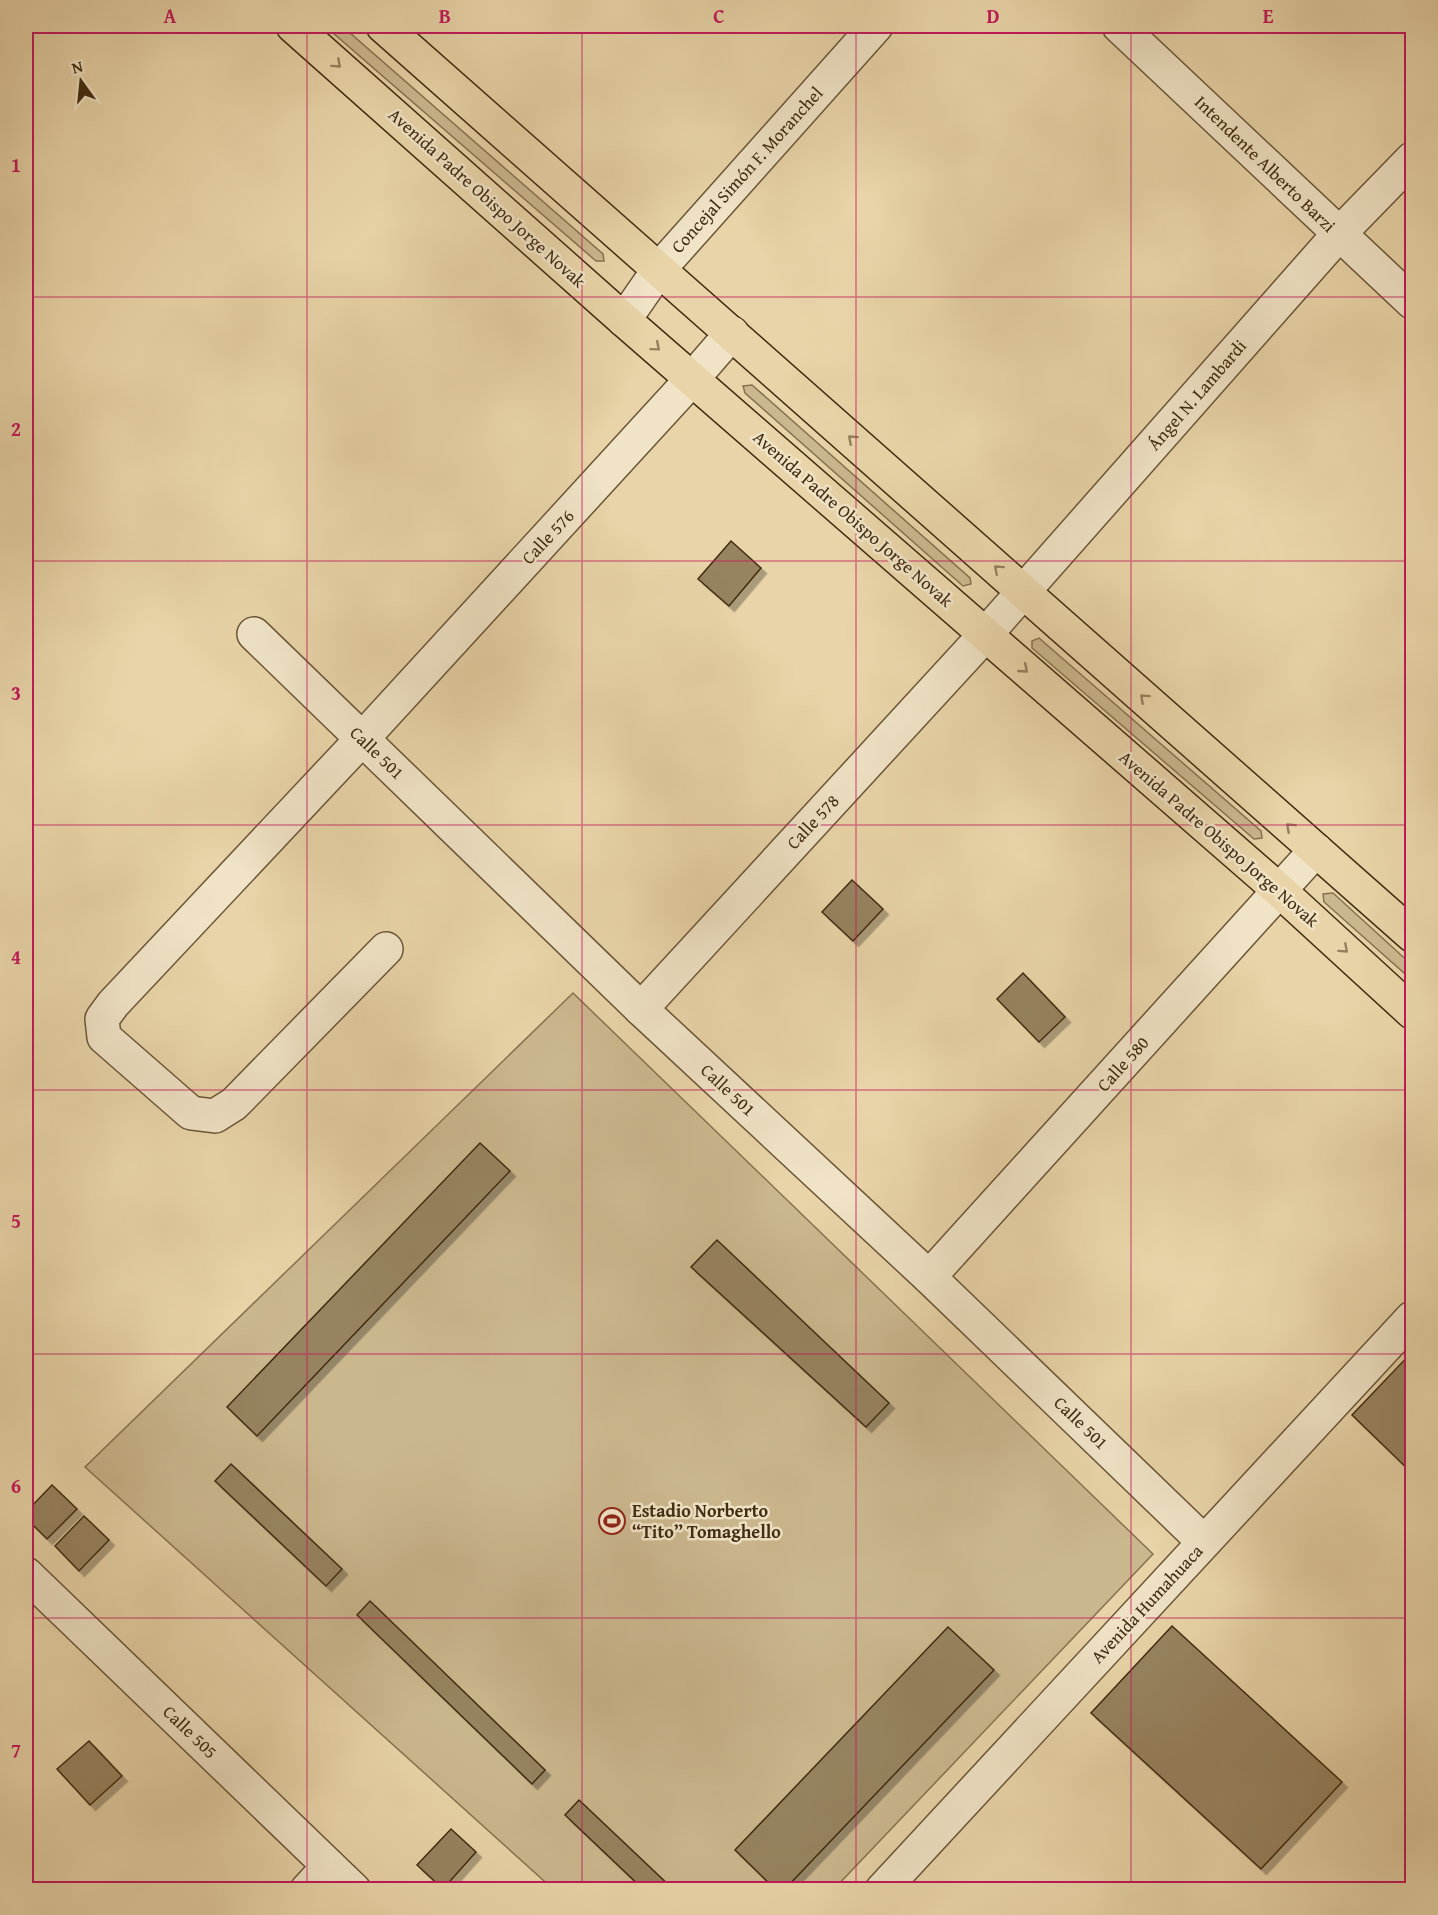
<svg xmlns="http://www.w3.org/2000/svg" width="1438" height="1915" font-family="'Gentium Book Plus',serif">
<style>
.green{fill:#cbb78e;stroke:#867250;stroke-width:1.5}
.building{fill:#978360;stroke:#402c11;stroke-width:1.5;filter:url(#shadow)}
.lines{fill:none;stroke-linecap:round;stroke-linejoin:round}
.minor-casing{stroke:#6a5637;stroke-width:36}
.major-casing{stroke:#402c11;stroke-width:36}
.minor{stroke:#f0e3c6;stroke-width:33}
.major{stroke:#e8d4a8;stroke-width:33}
.oneway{stroke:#94805c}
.grid{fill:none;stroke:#c2185b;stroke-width:1.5;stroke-opacity:0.55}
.labels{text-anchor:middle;stroke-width:5;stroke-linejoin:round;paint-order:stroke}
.street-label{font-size:18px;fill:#402c11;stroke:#f0e3c6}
.poi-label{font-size:18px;font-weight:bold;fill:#402c11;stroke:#f0e3c6;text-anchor:start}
.neatline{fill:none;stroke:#c2185b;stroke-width:2}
.grid-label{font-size:20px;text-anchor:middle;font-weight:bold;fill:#c2185b}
</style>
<defs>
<filter id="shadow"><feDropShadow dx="5.5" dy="5.5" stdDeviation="0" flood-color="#0004"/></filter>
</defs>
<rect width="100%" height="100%" fill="#e8d4a8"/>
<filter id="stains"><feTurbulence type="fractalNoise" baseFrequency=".00333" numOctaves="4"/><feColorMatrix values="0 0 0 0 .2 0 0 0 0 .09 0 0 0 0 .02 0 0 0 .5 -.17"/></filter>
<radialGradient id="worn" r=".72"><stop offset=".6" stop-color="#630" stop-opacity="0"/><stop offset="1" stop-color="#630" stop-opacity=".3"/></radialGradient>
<g class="green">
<path d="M325 26H342L603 254 604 261H596Z"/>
<path d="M752 385 970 578 971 584 963 586 745 393 743 386Z"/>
<path d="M1039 638 1261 831 1262 838 1254 839 1032 648V641Z"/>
<path d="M1333 893 1412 965V980L1324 902 1323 894Z"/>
<path d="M573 993 1153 1554 834 1889H553L85 1467Z"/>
</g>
<g class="building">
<path d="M731 541 761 568 729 606 698 579Z"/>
<path d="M852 880 883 909 853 941 822 912Z"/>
<path d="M1023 973 1065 1017 1039 1042 997 999Z"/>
<path d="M480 1143 510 1171 257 1436 227 1407Z"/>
<path d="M717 1240 889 1403 866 1427 691 1267Z"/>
<path d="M1412 1352V1473L1352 1415Z"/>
<path d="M231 1464 342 1569 326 1586 215 1481Z"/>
<path d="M52 1485 77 1509 47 1539 26 1518V1512Z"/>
<path d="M84 1516 109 1540 79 1571 55 1546Z"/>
<path d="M370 1601 545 1770 532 1784 357 1615Z"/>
<path d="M1172 1626 1342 1782 1261 1869 1091 1713Z"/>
<path d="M948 1627 994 1670 784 1890H776L735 1850Z"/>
<path d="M89 1741 122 1776 90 1805 57 1769Z"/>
<path d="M579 1800 674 1890H644L565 1815Z"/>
<path d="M451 1829 476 1852 443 1889 417 1865Z"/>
</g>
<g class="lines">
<defs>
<g id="minor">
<path d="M1119 26 1412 302"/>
<path d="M624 320 660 268 876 26"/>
<path d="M254 634 641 1009 929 1277 1204 1542"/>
<path d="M386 949 234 1104 215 1116 191 1113 104 1037 102 1019 113 1004 362 739 693 378 732 333"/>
<path d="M641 1009 985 635 1339 234 1412 159"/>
<path d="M929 1277 1316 850"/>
<path d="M26 1574 354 1890"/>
<path d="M307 1890 329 1866"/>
<path d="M882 1890 1412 1318"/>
</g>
<g id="major">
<path d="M293 26 624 320 1280 891 1412 1012"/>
<path d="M383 26 1412 935"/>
</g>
</defs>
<use href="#minor" class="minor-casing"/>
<use href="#major" class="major-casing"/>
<use href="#minor" class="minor"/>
<use href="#major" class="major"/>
</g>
<defs><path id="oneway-chevron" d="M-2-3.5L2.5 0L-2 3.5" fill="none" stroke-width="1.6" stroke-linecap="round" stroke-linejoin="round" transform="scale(1.5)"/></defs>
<g class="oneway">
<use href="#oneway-chevron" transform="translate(337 64) rotate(42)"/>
<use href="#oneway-chevron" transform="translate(656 347) rotate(40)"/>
<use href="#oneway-chevron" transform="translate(852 439) rotate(-138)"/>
<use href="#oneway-chevron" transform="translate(998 569) rotate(-138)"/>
<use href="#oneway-chevron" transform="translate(1024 669) rotate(41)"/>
<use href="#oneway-chevron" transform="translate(1144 698) rotate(-138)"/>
<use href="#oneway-chevron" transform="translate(1290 827) rotate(-138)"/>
<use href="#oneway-chevron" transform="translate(1344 949) rotate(42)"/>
</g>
<path class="grid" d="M307 26V1890M582 26V1890M856 26V1890M1131 26V1890M26 297H1412M26 561H1412M26 825H1412M26 1090H1412M26 1354H1412M26 1618H1412"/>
<defs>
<symbol id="stadium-ring" viewBox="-11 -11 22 22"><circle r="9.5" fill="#f0e3c6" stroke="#8f2418" stroke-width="1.5"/><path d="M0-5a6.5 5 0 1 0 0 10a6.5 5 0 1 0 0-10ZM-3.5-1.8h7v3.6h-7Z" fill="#8f2418"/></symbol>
</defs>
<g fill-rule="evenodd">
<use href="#stadium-ring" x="597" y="1506" width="30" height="30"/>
</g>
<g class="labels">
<g class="street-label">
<text transform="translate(1265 164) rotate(44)" y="6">Intendente Alberto Barzi</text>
<text transform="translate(747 170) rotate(-48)" y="6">Concejal Simón F. Moranchel</text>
<text transform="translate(487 198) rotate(42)" y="6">Avenida Padre Obispo Jorge Novak</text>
<text transform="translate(1197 395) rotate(-49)" y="6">Ángel N. Lambardi</text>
<text transform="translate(853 519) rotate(41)" y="6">Avenida Padre Obispo Jorge Novak</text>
<text transform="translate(548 537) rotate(-47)" y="6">Calle 576</text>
<text transform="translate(377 753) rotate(44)" y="6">Calle 501</text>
<text transform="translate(813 822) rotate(-47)" y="6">Calle 578</text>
<text transform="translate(1219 839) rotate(41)" y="6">Avenida Padre Obispo Jorge Novak</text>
<text transform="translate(1123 1064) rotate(-48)" y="6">Calle 580</text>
<text transform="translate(728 1090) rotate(43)" y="6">Calle 501</text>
<text transform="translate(1081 1423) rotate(44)" y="6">Calle 501</text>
<text transform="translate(1147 1604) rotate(-47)" y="6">Avenida Humahuaca</text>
<text transform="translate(190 1732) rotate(44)" y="6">Calle 505</text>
</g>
<g class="poi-label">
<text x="632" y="1517">Estadio Norberto<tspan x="632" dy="21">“Tito” Tomaghello</tspan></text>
</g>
</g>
<rect width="1438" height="1915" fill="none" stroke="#e8d4a8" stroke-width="66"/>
<g transform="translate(81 81) rotate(345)" stroke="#f0e3c6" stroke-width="4.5" paint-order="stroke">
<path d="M0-4.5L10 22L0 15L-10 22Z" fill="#402c11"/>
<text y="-9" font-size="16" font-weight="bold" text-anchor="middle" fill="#402c11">N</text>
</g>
<rect x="33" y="33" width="1372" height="1849" class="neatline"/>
<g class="grid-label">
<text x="170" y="23">A</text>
<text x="445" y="23">B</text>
<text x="719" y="23">C</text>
<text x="993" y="23">D</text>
<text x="1268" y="23">E</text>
<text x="16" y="172">1</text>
<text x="16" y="436">2</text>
<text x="16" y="700">3</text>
<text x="16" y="964">4</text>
<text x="16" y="1228">5</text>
<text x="16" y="1493">6</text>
<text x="16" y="1757">7</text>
</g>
<rect width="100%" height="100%" filter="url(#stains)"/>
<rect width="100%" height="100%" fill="url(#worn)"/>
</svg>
